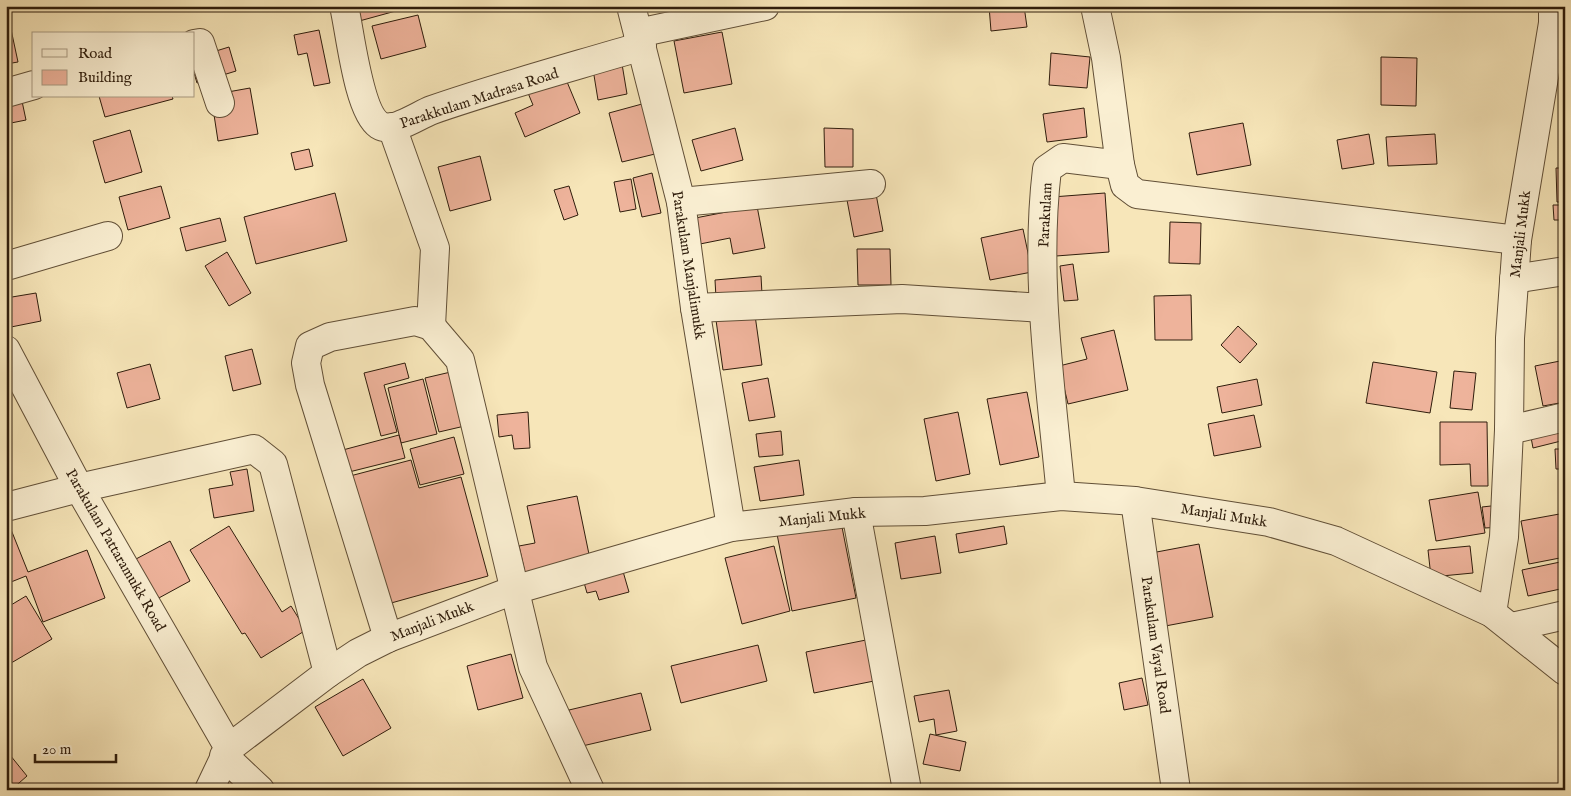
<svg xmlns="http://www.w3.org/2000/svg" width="1571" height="796" font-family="'IM FELL English',serif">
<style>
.building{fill:#eeb39b;stroke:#2f1d0c}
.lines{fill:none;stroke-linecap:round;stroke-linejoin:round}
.minor-casing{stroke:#614f37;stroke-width:30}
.minor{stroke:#faefd2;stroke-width:28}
.labels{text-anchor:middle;stroke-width:4;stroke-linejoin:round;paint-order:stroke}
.street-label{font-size:15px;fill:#2f1d0c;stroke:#faefd2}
</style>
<rect width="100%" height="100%" fill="#f7e6b9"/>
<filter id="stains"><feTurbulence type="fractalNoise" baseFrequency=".004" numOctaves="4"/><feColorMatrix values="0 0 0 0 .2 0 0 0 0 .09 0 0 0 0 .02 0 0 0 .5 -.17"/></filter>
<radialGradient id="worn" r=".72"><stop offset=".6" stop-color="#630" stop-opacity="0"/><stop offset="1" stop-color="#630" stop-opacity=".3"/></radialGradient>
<g class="building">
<path d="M6 6 18 62 6 64Z"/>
<path d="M348 6H414L352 23Z"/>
<path d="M643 6H668L645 12Z"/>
<path d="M989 6H1024L1027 27 991 31Z"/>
<path d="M418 15 426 47 381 59 372 26Z"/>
<path d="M319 30 330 83 314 86 307 53 298 55 294 35Z"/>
<path d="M722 32 732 84 684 93 674 41Z"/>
<path d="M194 42 216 51 229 47 236 71 197 83 194 73Z"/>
<path d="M1051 53 1090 57 1087 88 1049 85Z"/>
<path d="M1381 57 1417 58 1416 106 1381 105Z"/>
<path d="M621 58 627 94 598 100 592 63Z"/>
<path d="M565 77 580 113 525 137 515 113 533 105 528 93Z"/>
<path d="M19 87 26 120 6 124V90Z"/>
<path d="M250 88 258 134 218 141 211 95Z"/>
<path d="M99 96H172L173 99 105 117Z"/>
<path d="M642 104 655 154 622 162 609 113Z"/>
<path d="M1084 108 1087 137 1047 142 1043 114Z"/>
<path d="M1243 123 1251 165 1197 175 1189 133Z"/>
<path d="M735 128 743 160 701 171 692 140Z"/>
<path d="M824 128 853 129V167H825Z"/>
<path d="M130 130 142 172 105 183 93 141Z"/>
<path d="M1369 134 1374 164 1342 169 1337 140Z"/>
<path d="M1435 134 1437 164 1388 166 1386 137Z"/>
<path d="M309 149 313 166 295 170 291 153Z"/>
<path d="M480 156 491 200 450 211 438 167Z"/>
<path d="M1556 168H1565V202H1557Z"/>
<path d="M652 173 661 213 642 217 633 178Z"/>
<path d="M631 179 636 209 620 212 614 182Z"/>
<path d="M161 186 170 218 128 230 119 197Z"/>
<path d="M569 186 578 215 564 220 554 190Z"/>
<path d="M335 193 347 241 256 264 244 217Z"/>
<path d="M1105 193 1109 252 1056 256 1052 197Z"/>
<path d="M876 194 883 231 854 237 847 200Z"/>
<path d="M1553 205H1565V220H1554Z"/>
<path d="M757 206 765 248 733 254 730 238 690 246 685 220Z"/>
<path d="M220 218 226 241 186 251 180 228Z"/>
<path d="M1170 222 1201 223 1200 264 1169 263Z"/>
<path d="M1023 229 1032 272 990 280 981 238Z"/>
<path d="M857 249H890L891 285H858Z"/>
<path d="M227 252 251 293 229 306 205 266Z"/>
<path d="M1073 264 1078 300 1064 301 1060 266Z"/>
<path d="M761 276 762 294 716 298 715 280Z"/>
<path d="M36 293 41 321 6 328V298Z"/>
<path d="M1191 295 1192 340H1155L1154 296Z"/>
<path d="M754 308 762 365 723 370 715 313Z"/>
<path d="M1238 326 1257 344 1240 363 1221 345Z"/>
<path d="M1114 330 1128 390 1068 404 1059 366 1087 359 1081 338Z"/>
<path d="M252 349 261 384 233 391 225 356Z"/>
<path d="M1565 360V402L1543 406 1535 366Z"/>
<path d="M1373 362 1437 372 1430 413 1366 403Z"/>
<path d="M405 363 409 378 384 385 397 432 381 436 364 373Z"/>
<path d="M150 364 160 399 127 408 117 373Z"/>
<path d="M455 371 469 425 439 432 425 378Z"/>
<path d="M1454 371 1476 373 1472 410 1450 408Z"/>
<path d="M768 378 775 417 749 421 742 383Z"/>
<path d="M423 379 437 434 401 443 388 388Z"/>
<path d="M1257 379 1262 405 1222 413 1217 387Z"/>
<path d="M1027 392 1039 457 1000 465 987 399Z"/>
<path d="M528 412 530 448 514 449 512 435 499 437 497 415Z"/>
<path d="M958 412 970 474 936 481 924 419Z"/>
<path d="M1254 415 1261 447 1214 456 1208 424Z"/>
<path d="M1440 422H1487L1488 486H1471L1470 464 1440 465Z"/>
<path d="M1565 423V440L1533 448 1530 432Z"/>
<path d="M781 431 783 455 759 457 756 434Z"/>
<path d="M399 435 405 458 345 473 339 451Z"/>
<path d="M454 437 464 474 420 485 410 449Z"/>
<path d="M1555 449H1565V469H1556Z"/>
<path d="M411 460 419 488 461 477 488 576 384 605 350 476Z"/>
<path d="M799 460 804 495 760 501 754 467Z"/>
<path d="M247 469 254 511 214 518 209 489 233 485 230 472Z"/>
<path d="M1478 492 1485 533 1436 541 1429 500Z"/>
<path d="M577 496 591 564 526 577 519 546 535 543 527 506Z"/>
<path d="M1500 505 1502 527 1485 528 1482 507Z"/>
<path d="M1565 513V557L1529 564 1521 521Z"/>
<path d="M6 517 28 572 87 550 105 598 43 622 26 576 6 584Z"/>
<path d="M841 522 856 598 792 611 777 534Z"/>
<path d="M229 526 282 612 291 606 306 630 261 658 245 633 242 634 190 550Z"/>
<path d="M1004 526 1007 544 959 553 956 534Z"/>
<path d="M935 536 941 573 901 579 895 543Z"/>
<path d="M170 541 190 581 157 599 136 559Z"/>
<path d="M1199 544 1213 617 1160 627 1146 554Z"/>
<path d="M774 546 790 611 742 624 725 558Z"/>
<path d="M1470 546 1473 573 1431 577 1428 550Z"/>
<path d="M1565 561V588L1528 596 1522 570Z"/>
<path d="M622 568 629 592 599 600 596 591 587 593 583 579Z"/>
<path d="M26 596 52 639 6 666V608Z"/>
<path d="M866 640 874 681 814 693 806 652Z"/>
<path d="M758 645 767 681 681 703 671 666Z"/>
<path d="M511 654 523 698 478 710 467 666Z"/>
<path d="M1142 678 1148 705 1124 710 1119 683Z"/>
<path d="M363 679 391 728 343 756 315 707Z"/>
<path d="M949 690 957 731 936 735 934 719 919 722 914 696Z"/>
<path d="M641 693 651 730 578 747 569 710Z"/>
<path d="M930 734 966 742 960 771 923 764Z"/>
<path d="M10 755 27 776 11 790H6V758Z"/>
</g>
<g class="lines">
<defs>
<g id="minor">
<path d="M344 6C350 31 358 111 379 125 393 134 418 115 432 110 501 86 572 67 642 46"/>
<path d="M631 6 681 202 695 308 731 527"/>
<path d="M638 33 765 6"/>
<path d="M194 44 200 43 220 103"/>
<path d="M6 93 34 85"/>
<path d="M392 127 435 248 431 326"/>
<path d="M1120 165 1125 185 1137 194 1517 240"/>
<path d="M681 202 871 184"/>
<path d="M6 266 108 236"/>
<path d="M1514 279 1565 271"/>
<path d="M695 308 902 299 1043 308"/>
<path d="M6 350 79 488 229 748"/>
<path d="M1509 430 1565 417"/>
<path d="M1061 496C1051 388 1034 278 1047 169L1063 158 1120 165 1106 58 1095 6"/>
<path d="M1135 501 1176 790"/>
<path d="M6 507 79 488 254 449 273 464 328 673"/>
<path d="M856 512 907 790"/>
<path d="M1492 613 1504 537 1509 430 1510 338 1517 240 1553 23V6"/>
<path d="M1512 627 1565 615"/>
<path d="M388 638 310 385 306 363 310 346 330 337 415 321 431 326 460 360 533 667 590 790"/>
<path d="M224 756 260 790"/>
<path d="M209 790 229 748 328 673 358 653 388 638 514 590 731 527 856 512 925 511 1061 496 1135 501 1269 522 1336 541 1492 613 1565 671"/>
</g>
</defs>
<use href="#minor" class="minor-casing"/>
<use href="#minor" class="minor"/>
</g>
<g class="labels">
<g class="street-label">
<text transform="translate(479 98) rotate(-18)" y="5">Parakkulam Madrasa Road</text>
<text transform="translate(1045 215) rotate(-87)" y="5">Parakulam</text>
<text transform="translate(1520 234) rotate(-83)" y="5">Manjali Mukk</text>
<text transform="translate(689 265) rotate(81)" y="5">Parakulam Manjalimukk</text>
<text transform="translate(1224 515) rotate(9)" y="5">Manjali Mukk</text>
<text transform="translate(822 517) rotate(-6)" y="5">Manjali Mukk</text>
<text transform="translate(116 550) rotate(60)" y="5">Parakulam Pattaramukk Road</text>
<text transform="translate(432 621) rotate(-21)" y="5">Manjali Mukk</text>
<text transform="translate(1156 645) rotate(82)" y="5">Parakulam Vayal Road</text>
</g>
</g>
<rect width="1571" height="796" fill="none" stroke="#f7e6b9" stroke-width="25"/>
<rect x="8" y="8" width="1556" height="781" fill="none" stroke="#2f1d0c" stroke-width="2.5"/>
<rect x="12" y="12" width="1546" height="771" fill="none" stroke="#2f1d0c"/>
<rect x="32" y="32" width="162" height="65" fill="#faefd2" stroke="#a99b83"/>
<rect x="42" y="49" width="25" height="8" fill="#faefd2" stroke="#a99b83"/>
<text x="78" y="58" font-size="15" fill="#2f1d0c">Road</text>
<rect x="42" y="70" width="25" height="15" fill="#eeb39b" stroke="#a99b83"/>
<text x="78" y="82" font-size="15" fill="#2f1d0c">Building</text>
<path d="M35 754v8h81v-8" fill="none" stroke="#2f1d0c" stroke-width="2.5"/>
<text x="42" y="754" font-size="15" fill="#2f1d0c" stroke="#faefd2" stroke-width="4" paint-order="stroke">20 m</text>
<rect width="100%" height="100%" filter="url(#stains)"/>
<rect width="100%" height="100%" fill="url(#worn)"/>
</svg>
